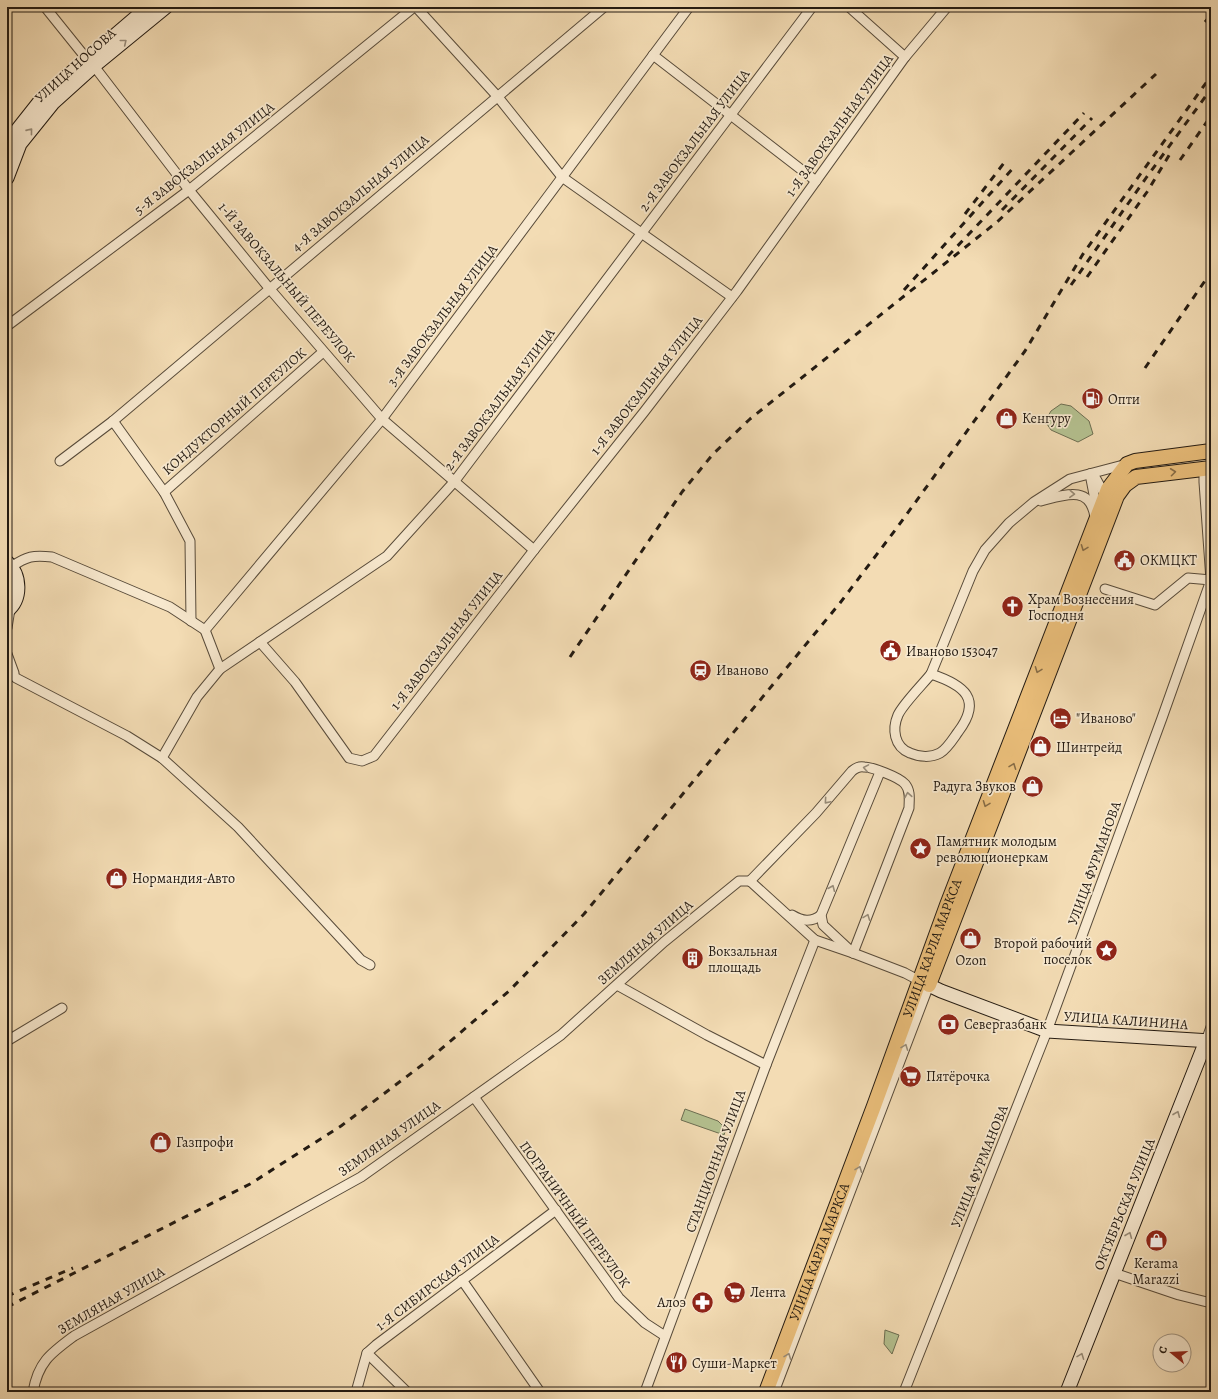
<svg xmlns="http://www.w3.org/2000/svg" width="1218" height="1399" font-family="Alegreya,serif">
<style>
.green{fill:#b5c291;stroke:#6c6e52}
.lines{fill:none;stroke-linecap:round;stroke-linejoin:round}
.minor-casing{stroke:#584b3a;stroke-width:11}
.secondary-casing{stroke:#241b12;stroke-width:15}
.primary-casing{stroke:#241b12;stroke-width:16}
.minor{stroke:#f7e8ce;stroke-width:9}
.secondary{stroke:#f7e8ce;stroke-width:13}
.primary{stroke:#eabe7a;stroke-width:14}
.rail{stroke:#241b12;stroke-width:3;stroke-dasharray:7 7;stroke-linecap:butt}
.oneway{stroke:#988c79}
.oneway2{stroke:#876c46}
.labels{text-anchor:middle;stroke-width:3.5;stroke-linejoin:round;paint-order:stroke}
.street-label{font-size:14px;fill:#241b12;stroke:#f7e8ce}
.poi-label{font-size:14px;fill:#241b12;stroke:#f7e8ce;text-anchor:start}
</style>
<rect width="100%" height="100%" fill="#f3dcb4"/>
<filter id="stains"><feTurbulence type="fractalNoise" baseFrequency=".005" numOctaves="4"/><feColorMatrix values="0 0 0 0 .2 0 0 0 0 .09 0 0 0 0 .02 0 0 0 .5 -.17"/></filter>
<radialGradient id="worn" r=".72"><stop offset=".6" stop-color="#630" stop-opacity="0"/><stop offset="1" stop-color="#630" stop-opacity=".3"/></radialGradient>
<g class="green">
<path d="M1061 404 1071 406 1089 421 1093 434 1078 442 1051 430 1045 421 1051 411Z"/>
<path d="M685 1109 718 1121 726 1129 724 1135 681 1120Z"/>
<path d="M885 1330 899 1335 892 1354 884 1344Z"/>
</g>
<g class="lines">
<defs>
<g id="minor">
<path d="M45 7 86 58"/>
<path d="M416 7 498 97 562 177 732 297"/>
<path d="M849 7 905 57"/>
<path d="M653 55 816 181"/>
<path d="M94 66 189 190 269 288 382 419 534 550"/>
<path d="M7 326 189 190 414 7"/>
<path d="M113 421 164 492 190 541 191 621"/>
<path d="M60 461 113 421 604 7"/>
<path d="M1090 474 1096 479 1106 497"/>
<path d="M1090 474 1097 510"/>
<path d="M164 492 323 352"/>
<path d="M1041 501C1064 495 1091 484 1095 518"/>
<path d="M11 567C27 556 33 555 52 557L170 607 205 630 220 669"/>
<path d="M1105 589 1155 605 1188 578 1211 580"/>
<path d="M7 628 10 609"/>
<path d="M205 630 382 419 689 7"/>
<path d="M260 642 295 682 349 758 362 761 374 756 534 550 644 412 737 291 905 57 947 7"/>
<path d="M7 654 14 673"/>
<path d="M7 667 16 678 127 736 162 758 238 827 361 960 370 965"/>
<path d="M931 674 973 571 985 550 1009 523 1034 502 1070 479 1127 464"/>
<path d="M931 674C964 685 983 699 958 732 953 739 947 749 940 753 931 758 919 757 910 753 894 747 892 729 898 715 903 704 923 684 931 674Z"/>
<path d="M162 758 197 697 220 669 387 556 454 482 812 7"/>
<path d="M750 881 816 813 852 771C856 768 859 766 864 767 872 767 899 777 905 784 911 791 909 800 909 808L853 953"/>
<path d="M750 881 815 940 853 953 905 973 920 981"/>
<path d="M792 915C802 921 811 923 821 915"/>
<path d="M853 953 823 925 821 915 880 772"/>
<path d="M617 985 707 1035 766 1065"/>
<path d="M7 1041 62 1008"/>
<path d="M1206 1041 1211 1027"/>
<path d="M474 1097 619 1298 645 1323 665 1336"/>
<path d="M1114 1273 1179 1295 1211 1303"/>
<path d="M462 1280 540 1392"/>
<path d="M367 1353 407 1392"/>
<path d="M33 1392C38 1362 51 1353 74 1336L361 1177 561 1035 664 942 739 881H750"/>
<path d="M356 1392 367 1353 376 1345 556 1210"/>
<path d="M645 1392 766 1065 815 940"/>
<path d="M774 1392 929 985"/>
<path d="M904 1392 1047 1031 1162 718 1211 580 1204 482V468"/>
</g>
<g id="secondary">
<path d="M7 146 10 139 44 96 148 7"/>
<path d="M7 178 20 144 53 103 94 66 166 7"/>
<path d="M7 562C21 575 22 599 7 611"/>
<path d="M920 981 941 991 1047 1031 1211 1041"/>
<path d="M1067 1392 1206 1041"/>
</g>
<g id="primary">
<path d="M929 985 1117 496 1125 485 1136 477 1211 468"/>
<path id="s1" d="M766 1392 874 1106 947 905 1108 489 1127 464 1135 461 1211 451"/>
</g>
</defs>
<use href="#minor" class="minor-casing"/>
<use href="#secondary" class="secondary-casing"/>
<use href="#primary" class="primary-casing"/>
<use href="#minor" class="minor"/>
<use href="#secondary" class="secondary"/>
<use href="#primary" class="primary"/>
<g class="rail">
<path d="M1205 22 1211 15"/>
<path d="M1180 160 1211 116"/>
<path d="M1002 210 1092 118"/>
<path d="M965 214 1007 159"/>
<path d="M948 256 1084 113"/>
<path d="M1087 277 1147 192 1171 152"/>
<path d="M1071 285 1146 178 1211 89"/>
<path d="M904 290 1015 166"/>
<path d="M1145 368 1211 272"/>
<path d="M570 657 682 492 713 454 750 419 997 222 1156 74"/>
<path d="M7 1296 73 1268"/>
<path d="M7 1307 250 1184 341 1126 426 1062 509 991 584 914 840 603 896 529 1025 351 1083 254 1211 76"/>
</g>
</g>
<defs><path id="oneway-chevron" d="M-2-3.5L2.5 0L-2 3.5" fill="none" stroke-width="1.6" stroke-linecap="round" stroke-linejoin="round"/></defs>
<g class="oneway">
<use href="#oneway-chevron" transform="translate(124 42) rotate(-39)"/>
<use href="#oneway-chevron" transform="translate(30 131) rotate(-51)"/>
<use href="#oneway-chevron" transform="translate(1072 494) rotate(3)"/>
<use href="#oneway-chevron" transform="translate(866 768) rotate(-170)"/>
<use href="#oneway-chevron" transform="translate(908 795) rotate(-100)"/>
<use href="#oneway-chevron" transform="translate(827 801) rotate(131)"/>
<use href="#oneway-chevron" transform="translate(832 888) rotate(-67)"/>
<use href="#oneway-chevron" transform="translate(867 917) rotate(-69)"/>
<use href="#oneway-chevron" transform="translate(905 1047) rotate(-69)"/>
<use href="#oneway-chevron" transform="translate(1177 1114) rotate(-68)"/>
<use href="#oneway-chevron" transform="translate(859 1169) rotate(-69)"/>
<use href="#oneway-chevron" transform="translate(1129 1235) rotate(-68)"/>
<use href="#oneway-chevron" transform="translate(788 1356) rotate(-69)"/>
<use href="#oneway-chevron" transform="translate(1081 1356) rotate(-69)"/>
</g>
<g class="oneway2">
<use href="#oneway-chevron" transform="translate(1173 472) rotate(-7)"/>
<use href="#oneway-chevron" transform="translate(1084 548) rotate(111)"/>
<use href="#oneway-chevron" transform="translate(1038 670) rotate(111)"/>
<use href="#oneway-chevron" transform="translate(1013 766) rotate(-69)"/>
<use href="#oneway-chevron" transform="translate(986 804) rotate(111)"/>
</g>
<defs>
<symbol id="fuel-disc" viewBox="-11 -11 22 22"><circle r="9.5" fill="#8f2418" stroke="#f7e8ce"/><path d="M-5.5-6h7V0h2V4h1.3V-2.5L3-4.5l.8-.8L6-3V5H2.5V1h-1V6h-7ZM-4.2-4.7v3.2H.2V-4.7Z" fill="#fff"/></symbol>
<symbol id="shop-disc" viewBox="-11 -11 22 22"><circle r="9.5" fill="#8f2418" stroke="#f7e8ce"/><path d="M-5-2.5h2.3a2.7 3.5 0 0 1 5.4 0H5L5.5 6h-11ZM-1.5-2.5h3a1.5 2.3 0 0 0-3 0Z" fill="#fff"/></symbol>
<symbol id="civic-disc" viewBox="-11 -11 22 22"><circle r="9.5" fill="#8f2418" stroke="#f7e8ce"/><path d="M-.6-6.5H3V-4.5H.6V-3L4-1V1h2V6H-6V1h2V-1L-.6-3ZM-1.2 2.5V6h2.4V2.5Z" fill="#fff"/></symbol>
<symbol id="church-disc" viewBox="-11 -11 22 22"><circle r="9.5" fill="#8f2418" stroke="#f7e8ce"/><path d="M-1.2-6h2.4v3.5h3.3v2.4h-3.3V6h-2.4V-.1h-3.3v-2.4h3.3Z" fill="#fff"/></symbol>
<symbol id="station-disc" viewBox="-11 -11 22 22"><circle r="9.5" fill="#8f2418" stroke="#f7e8ce"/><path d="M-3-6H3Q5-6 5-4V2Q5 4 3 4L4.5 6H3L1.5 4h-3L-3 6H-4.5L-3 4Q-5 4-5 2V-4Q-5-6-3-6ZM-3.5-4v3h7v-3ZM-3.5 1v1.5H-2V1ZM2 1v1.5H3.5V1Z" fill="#fff"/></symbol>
<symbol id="hotel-disc" viewBox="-11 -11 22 22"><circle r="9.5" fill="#8f2418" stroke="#f7e8ce"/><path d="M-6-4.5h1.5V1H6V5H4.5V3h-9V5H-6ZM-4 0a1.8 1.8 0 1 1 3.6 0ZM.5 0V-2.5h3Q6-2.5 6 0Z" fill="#fff"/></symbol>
<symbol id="sight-disc" viewBox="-11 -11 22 22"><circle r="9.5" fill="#8f2418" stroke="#f7e8ce"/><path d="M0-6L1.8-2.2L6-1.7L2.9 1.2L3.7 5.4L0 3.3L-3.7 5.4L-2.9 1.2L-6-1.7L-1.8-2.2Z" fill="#fff"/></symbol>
<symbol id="building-disc" viewBox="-11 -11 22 22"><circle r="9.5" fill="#8f2418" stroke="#f7e8ce"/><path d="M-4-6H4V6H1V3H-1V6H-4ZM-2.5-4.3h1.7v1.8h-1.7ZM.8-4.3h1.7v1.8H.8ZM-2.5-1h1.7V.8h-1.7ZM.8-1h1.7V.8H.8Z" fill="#fff"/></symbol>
<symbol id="bank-disc" viewBox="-11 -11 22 22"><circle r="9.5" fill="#8f2418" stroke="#f7e8ce"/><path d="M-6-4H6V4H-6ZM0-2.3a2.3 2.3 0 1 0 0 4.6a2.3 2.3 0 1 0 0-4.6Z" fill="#fff"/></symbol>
<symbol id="supermarket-disc" viewBox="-11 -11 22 22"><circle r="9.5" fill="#8f2418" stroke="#f7e8ce"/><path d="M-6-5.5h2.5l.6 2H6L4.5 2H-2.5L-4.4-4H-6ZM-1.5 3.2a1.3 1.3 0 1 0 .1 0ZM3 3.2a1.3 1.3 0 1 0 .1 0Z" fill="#fff"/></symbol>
<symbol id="pharmacy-disc" viewBox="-11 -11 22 22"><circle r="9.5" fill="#8f2418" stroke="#f7e8ce"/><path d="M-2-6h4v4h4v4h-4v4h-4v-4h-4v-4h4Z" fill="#fff"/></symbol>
<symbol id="restaurant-disc" viewBox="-11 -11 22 22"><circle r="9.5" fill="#8f2418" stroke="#f7e8ce"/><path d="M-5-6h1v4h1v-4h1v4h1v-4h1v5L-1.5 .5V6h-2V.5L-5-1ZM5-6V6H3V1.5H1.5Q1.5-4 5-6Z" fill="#fff"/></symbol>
</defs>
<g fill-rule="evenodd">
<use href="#fuel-disc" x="1080" y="386" width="25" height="25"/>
<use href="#shop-disc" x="994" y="406" width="25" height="25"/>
<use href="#civic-disc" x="1112" y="548" width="25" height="25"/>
<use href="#church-disc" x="1000" y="594" width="25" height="25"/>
<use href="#civic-disc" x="878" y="638" width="25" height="25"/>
<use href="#station-disc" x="688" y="658" width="25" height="25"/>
<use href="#hotel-disc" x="1048" y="706" width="25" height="25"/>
<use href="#shop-disc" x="1028" y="734" width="25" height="25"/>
<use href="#shop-disc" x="1020" y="774" width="25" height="25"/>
<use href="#sight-disc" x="908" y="836" width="25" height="25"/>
<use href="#shop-disc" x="104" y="866" width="25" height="25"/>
<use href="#shop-disc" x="958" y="926" width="25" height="25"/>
<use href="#sight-disc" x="1094" y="938" width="25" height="25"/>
<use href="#building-disc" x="680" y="946" width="25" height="25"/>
<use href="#bank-disc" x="936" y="1012" width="25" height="25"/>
<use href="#supermarket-disc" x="898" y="1064" width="25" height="25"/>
<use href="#shop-disc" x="148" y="1130" width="25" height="25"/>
<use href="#shop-disc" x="1144" y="1228" width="25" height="25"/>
<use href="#supermarket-disc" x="722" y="1280" width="25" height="25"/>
<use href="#pharmacy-disc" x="690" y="1290" width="25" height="25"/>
<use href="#restaurant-disc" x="664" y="1350" width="25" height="25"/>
</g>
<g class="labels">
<g class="street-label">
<text transform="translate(75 65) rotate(-42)" y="5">УЛИЦА НОСОВА</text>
<text transform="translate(839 125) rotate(-54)" y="5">1-Я ЗАВОКЗАЛЬНАЯ УЛИЦА</text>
<text transform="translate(694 140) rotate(-53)" y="5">2-Я ЗАВОКЗАЛЬНАЯ УЛИЦА</text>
<text transform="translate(204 158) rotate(-38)" y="5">5-Я ЗАВОКЗАЛЬНАЯ УЛИЦА</text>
<text transform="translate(360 193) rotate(-40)" y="5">4-Я ЗАВОКЗАЛЬНАЯ УЛИЦА</text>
<text transform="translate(287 282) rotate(50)" y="5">1-Й ЗАВОКЗАЛЬНЫЙ ПЕРЕУЛОК</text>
<text transform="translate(442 315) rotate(-53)" y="5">3-Я ЗАВОКЗАЛЬНАЯ УЛИЦА</text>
<text transform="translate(646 385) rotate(-52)" y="5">1-Я ЗАВОКЗАЛЬНАЯ УЛИЦА</text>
<text transform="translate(499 399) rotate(-53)" y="5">2-Я ЗАВОКЗАЛЬНАЯ УЛИЦА</text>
<text transform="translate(234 411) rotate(-41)" y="5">КОНДУКТОРНЫЙ ПЕРЕУЛОК</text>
<text transform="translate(446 640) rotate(-52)" y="5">1-Я ЗАВОКЗАЛЬНАЯ УЛИЦА</text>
<text transform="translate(1094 863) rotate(-70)" y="5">УЛИЦА ФУРМАНОВА</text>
<text transform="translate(645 942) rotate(-41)" y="5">ЗЕМЛЯНАЯ УЛИЦА</text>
<text dy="5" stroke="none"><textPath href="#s1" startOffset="474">УЛИЦА КАРЛА МАРКСА</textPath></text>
<text transform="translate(1126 1020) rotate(4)" y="5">УЛИЦА КАЛИНИНА</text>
<text transform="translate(389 1138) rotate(-35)" y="5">ЗЕМЛЯНАЯ УЛИЦА</text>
<text transform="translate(715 1161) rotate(-70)" y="5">СТАНЦИОННАЯ УЛИЦА</text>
<text transform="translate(979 1166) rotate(-68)" y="5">УЛИЦА ФУРМАНОВА</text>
<text transform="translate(1124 1204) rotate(-68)" y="5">ОКТЯБРЬСКАЯ УЛИЦА</text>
<text transform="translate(575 1214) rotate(54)" y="5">ПОГРАНИЧНЫЙ ПЕРЕУЛОК</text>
<text dy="5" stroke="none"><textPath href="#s1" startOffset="150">УЛИЦА КАРЛА МАРКСА</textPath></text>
<text transform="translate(437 1282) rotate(-37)" y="5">1-Я СИБИРСКАЯ УЛИЦА</text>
<text transform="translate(111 1300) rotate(-30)" y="5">ЗЕМЛЯНАЯ УЛИЦА</text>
</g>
<g class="poi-label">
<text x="1108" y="404">Опти</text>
<text x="1022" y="423">Кенгуру</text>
<text x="1140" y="565">ОКМЦКТ</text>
<text x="1028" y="604">Храм Вознесения<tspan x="1028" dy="16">Господня</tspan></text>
<text x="906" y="656">Иваново 153047</text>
<text x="716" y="675">Иваново</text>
<text x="1076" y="723">"Иваново"</text>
<text x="1056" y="752">Шинтрейд</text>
<text x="1016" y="791" text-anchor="end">Радуга Звуков</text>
<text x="936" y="846">Памятник молодым<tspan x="936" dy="16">революционеркам</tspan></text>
<text x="132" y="883">Нормандия-Авто</text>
<text x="1092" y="948" text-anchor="end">Второй рабочий<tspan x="1092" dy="16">поселок</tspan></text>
<text x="708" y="956">Вокзальная<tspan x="708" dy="16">площадь</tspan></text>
<text x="971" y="965" text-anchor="middle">Ozon</text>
<text x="964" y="1029">Севергазбанк</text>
<text x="926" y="1081">Пятёрочка</text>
<text x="176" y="1147">Газпрофи</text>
<text x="1156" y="1268" text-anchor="middle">Kerama<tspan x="1156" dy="16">Marazzi</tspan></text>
<text x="750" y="1297">Лента</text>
<text x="686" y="1307" text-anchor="end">Алоэ</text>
<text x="692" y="1368">Суши-Маркет</text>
</g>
</g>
<rect width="1218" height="1399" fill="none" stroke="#f3dcb4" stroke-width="24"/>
<rect x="8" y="8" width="1202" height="1383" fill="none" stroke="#241b12" stroke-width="2"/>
<rect x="12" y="12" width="1194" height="1375" fill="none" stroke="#241b12"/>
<g transform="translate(1172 1353) rotate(288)"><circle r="19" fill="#f7e8ce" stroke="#a39683"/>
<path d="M0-3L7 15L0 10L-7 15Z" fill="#8f2418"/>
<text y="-6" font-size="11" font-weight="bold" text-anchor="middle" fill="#241b12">С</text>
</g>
<rect width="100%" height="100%" filter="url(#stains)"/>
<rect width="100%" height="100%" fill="url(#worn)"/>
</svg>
